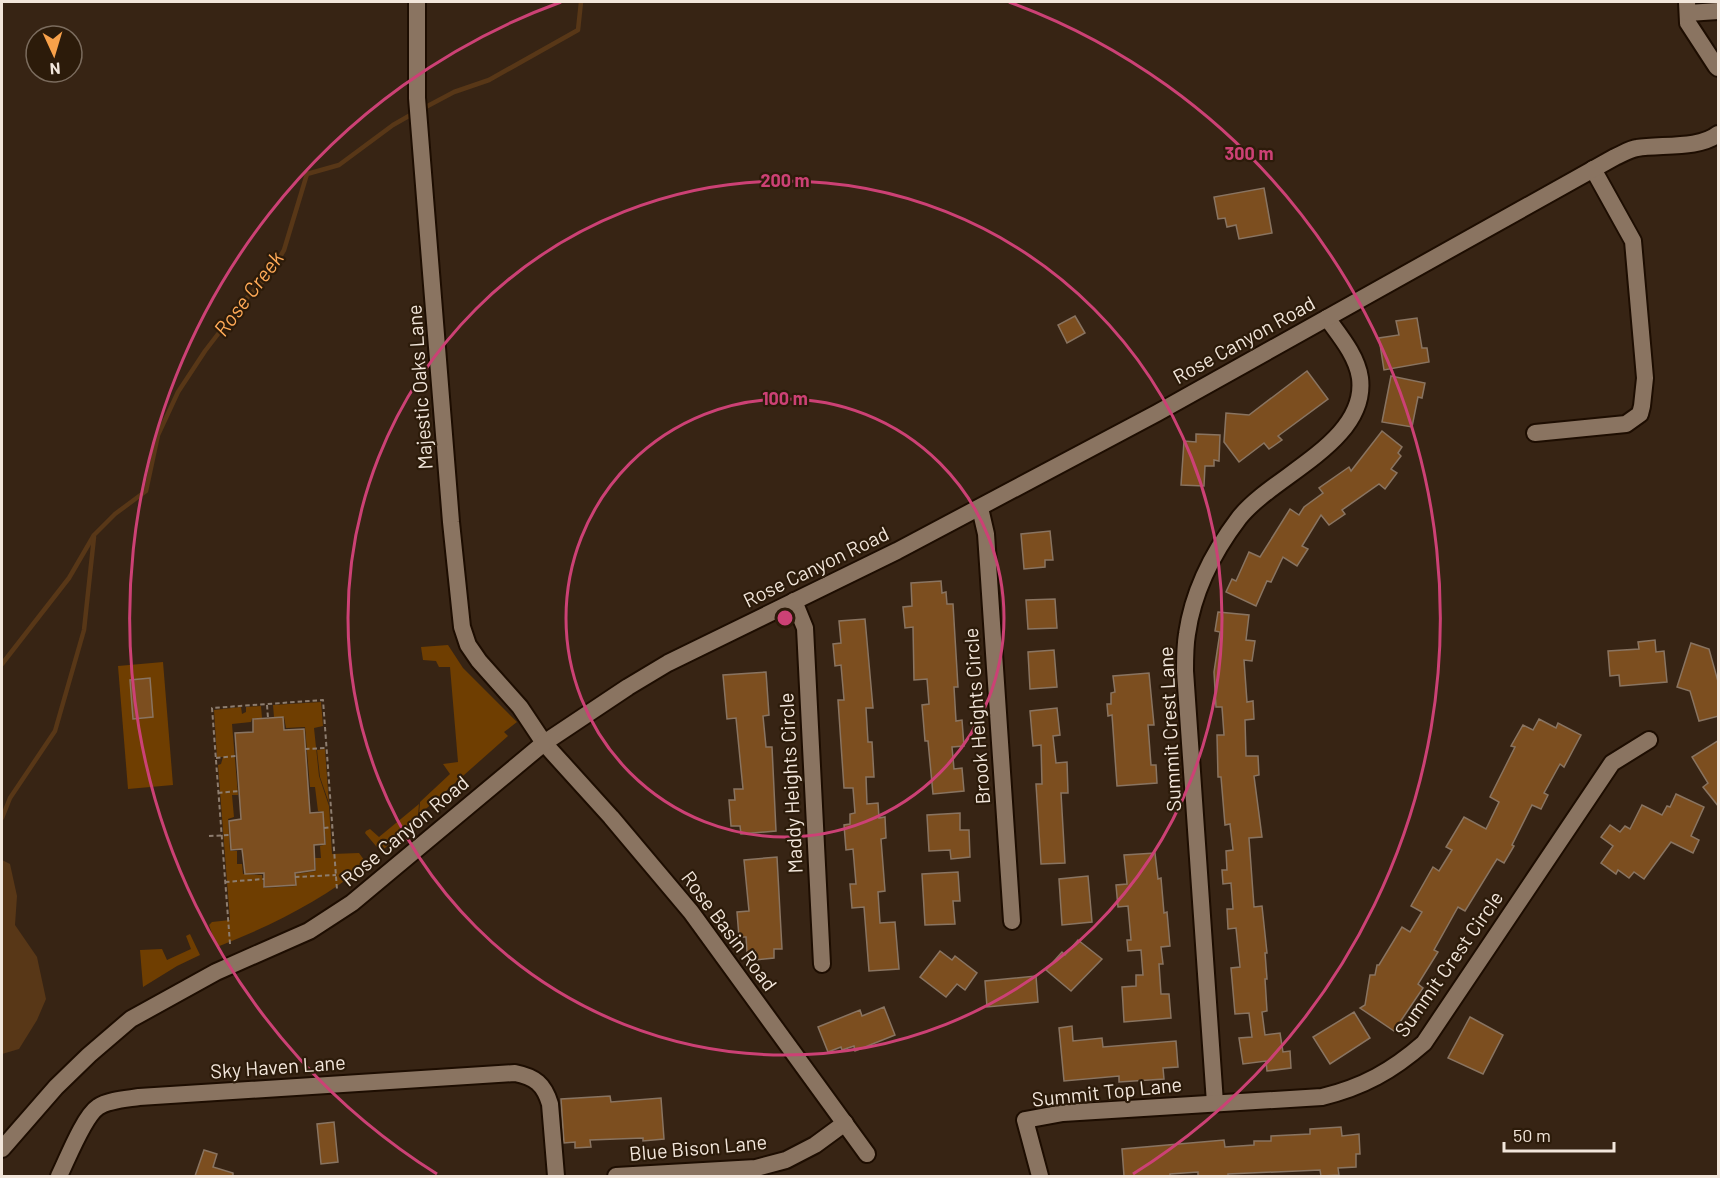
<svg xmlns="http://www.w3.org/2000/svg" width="1720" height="1178" font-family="Barlow,sans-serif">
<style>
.green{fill:#6f3e01}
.water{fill:#583717}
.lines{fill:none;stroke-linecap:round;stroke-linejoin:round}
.stream{stroke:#583717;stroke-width:4.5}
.building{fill:#7c4e1f;stroke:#897461;stroke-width:1.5}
.minor-casing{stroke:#1d0d01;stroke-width:20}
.path{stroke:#8d7d6f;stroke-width:2;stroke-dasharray:4.5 3;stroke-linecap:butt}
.minor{stroke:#8a7461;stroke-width:16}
.ring{fill:none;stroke:#cc4175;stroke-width:3}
.labels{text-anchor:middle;stroke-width:4.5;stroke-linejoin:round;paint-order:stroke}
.street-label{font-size:20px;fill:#f2e6db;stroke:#2c1b0a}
.water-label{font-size:21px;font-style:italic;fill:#ffaa57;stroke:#2c1b0a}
.centre{fill:#cc4175;stroke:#2c1b0a;stroke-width:3}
.ring-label{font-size:18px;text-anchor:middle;font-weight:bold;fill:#cc4175;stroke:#2c1b0a;stroke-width:4.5;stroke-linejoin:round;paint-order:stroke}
</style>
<rect width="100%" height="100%" fill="#372414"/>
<g class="green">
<path d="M448 645 463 668 517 722 504 732 508 736 419 815 420 802 450 774 443 764 458 762 450 667H439L436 661 423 660 421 647Z"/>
<path d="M163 662 173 785 128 789 118 666Z"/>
<path d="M321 702 323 726 314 728 319 776 329 806 332 854 359 853 367 864C321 901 271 926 217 947L209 925 212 922 230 920 218 765 221 764 223 757H217L214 710 241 707 242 714 246 712V707L261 706 262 718 252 719 251 722 232 724 238 795H232L234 817 228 819 230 851H237V864H242L243 874 262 875 264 888 296 886V874L316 871 315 858H321L320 846 326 844 323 812 318 811 315 787H310L305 727 286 728 284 717H274L273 705Z"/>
<path d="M325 749V750L329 803 320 777 317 750Z"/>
<path d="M419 804 418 816 381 852 365 833 366 831 370 829 379 837Z"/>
<path d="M190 934 200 955 177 966 143 987 140 950 162 949 167 960 191 949 186 936Z"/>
</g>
<path class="water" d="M2 860 10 864 17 896 15 925 37 957 46 999 37 1020 19 1049 2 1054Z"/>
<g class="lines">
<g class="stream">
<path d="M422 109 454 92 489 80 578 30 581 2"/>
<path d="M2 664 69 578 94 535 115 514 146 491 158 435 178 392 205 351 241 304 270 274 284 250 307 174 339 165 393 125 414 113"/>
<path d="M2 818 10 798 55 731 84 630 94 537"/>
</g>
</g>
<g class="building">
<path d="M1264 188 1272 233 1239 239 1236 225 1227 227 1225 218 1218 219 1214 197Z"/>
<path d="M1075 316 1085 333 1067 343 1058 325Z"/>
<path d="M1417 318 1422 348H1427L1429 362 1384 370 1379 338 1399 335 1396 321Z"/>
<path d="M1307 371 1328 399 1278 436 1282 440 1269 449 1264 443 1239 462 1224 442 1226 413 1249 415Z"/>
<path d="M1391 376 1425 383 1422 398 1418 397 1412 427 1382 422Z"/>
<path d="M1382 431 1402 447 1398 453 1401 456 1391 469 1397 473 1385 489 1379 484 1342 510 1345 514 1329 525 1321 515 1302 546 1308 549 1297 566 1283 557 1271 582 1267 581 1256 606 1226 592 1232 579 1236 581 1249 552 1260 557 1290 509 1299 515 1304 507 1323 493 1319 488 1349 467 1351 471Z"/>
<path d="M1196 434 1220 435 1219 461 1214 460V466H1205L1204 486 1181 485 1184 441 1196 442Z"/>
<path d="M1050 531 1053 560H1045V567L1024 569 1021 534Z"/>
<path d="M941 581 942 593 946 592 947 604H953L958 687H954L956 721 962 720 964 746 952 747 954 769 962 768 964 791 933 794 928 741H925L922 705 929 704 927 679 914 680 913 627 905 628 903 607 912 606 911 583Z"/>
<path d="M1055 599 1057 628 1028 629 1026 600Z"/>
<path d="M1218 612 1249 615 1246 640 1255 641 1252 661 1244 660 1247 702 1253 701 1254 719 1245 720 1246 756H1258L1259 775 1254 776 1262 837 1249 838 1254 907 1262 906 1267 953H1265L1267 979H1265L1267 1011 1262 1012 1265 1035 1280 1033 1283 1052 1290 1051 1291 1068 1267 1071 1266 1061 1243 1064 1239 1038 1252 1037 1249 1013 1235 1014 1231 968 1240 967 1236 928 1228 929 1227 909H1233L1231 883 1223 884 1222 870H1227L1226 851 1233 850 1230 824 1225 825 1221 777H1218L1217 735H1224L1222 707H1216L1214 672 1220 632 1215 631Z"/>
<path d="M865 619 873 708H866L868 742H872L874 777H866L867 804 878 803 879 818 885 817 886 838 881 839 885 891 878 892 880 923 895 922 899 969 869 971 864 907 852 908 850 884H856L853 849 846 850 844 825 850 824V814L855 813 853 788H844L838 700H844L841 665 835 666 833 644 841 643 839 621Z"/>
<path d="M1655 640 1656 652 1664 651 1667 682 1620 686 1619 675 1610 676 1608 651 1639 649 1638 642Z"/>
<path d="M1691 643 1709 649 1719 685V716L1699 721 1690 691 1677 687Z"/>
<path d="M1054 650 1057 687 1030 689 1028 652Z"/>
<path d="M766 672 769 715 763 716 766 747H772L776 831 741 834 740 826H731L729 800H735L734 789H743L736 718 727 719 723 675Z"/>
<path d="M1149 673 1154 725H1148L1151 765H1156L1157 783 1117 786 1112 715 1108 716 1107 704H1111V693L1115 692 1113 676Z"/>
<path d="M150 678 153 717 133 719 130 680Z"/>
<path d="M1057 708 1060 735 1053 736 1056 763 1067 762 1068 793H1061L1065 863 1041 864 1036 784H1042L1041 745 1033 746 1030 711Z"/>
<path d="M283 717 284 730 304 729 310 813 323 812 325 844 314 845 315 870 295 873 296 885 264 887V873L245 874 242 849 231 850 229 821 241 819 235 733 253 732V719Z"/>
<path d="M1539 719 1556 728 1558 723 1581 735 1564 767 1560 764 1544 793 1548 795 1541 809 1532 805 1512 845 1514 846 1504 863 1497 859 1465 911 1458 907 1434 950 1438 952 1418 984 1423 988 1394 1031 1360 1008 1365 1005 1370 975H1375L1377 965H1379L1402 927 1410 932 1422 912 1411 906 1433 867 1439 871 1452 850 1446 847 1464 817 1486 829 1499 802 1490 797 1515 747 1511 746 1523 725 1533 730Z"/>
<path d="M1719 740V807L1703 787 1708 783 1692 757Z"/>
<path d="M1676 794 1704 807 1691 836 1699 840 1693 853 1671 842 1644 879 1634 872 1629 878 1618 870 1616 874 1601 863 1613 846 1601 837 1610 825 1620 832 1625 826 1630 829 1642 805 1662 815 1667 806 1670 807Z"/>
<path d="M960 813V830H969L970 857 951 859 950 850 929 851 927 815Z"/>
<path d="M1155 853 1158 879 1161 878 1164 913 1167 912 1170 946 1161 947 1163 964H1159L1161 994H1169L1171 1018 1124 1022 1122 987 1136 986V975H1143L1141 950 1128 951 1127 940H1131L1128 906 1118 907 1116 885 1127 884 1124 855Z"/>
<path d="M777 857 782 949H774V958L756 960 755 951 747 952 746 937H739L737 912 749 911 744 860Z"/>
<path d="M958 872 960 901H953L955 924 925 925 922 874Z"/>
<path d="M1088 876 1092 922 1062 925 1059 879Z"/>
<path d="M1078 940 1102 959 1071 991 1046 970 1062 952 1065 955Z"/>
<path d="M940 951 952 960 955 956 977 973 965 990 957 984 946 997 920 977Z"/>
<path d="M1036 976 1038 1002 987 1007 985 981Z"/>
<path d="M884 1007 895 1035 855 1051 854 1046 842 1050 841 1047 828 1052 818 1027 860 1010 862 1016Z"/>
<path d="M1354 1012 1370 1038 1330 1064 1313 1037Z"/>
<path d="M1470 1017 1503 1035 1483 1074 1448 1058Z"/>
<path d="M1072 1026 1073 1041 1102 1038 1103 1047 1176 1041 1178 1067 1163 1068 1164 1079 1119 1082V1076L1064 1081 1059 1028Z"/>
<path d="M610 1096 611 1102 661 1098 664 1139 643 1141V1138L590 1140 591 1147 575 1148V1142L564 1143 561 1099Z"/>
<path d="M334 1122 338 1162 321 1164 317 1124Z"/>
<path d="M1341 1127 1342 1136 1359 1134 1360 1154H1356V1167L1338 1168 1339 1175 1321 1176 1320 1170 1228 1174V1176H1198V1172L1170 1174V1176H1124L1122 1149 1224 1140 1225 1147 1254 1145V1141H1271V1136L1310 1134V1129Z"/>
<path d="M204 1150 217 1154 213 1167 233 1173V1176H195Z"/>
</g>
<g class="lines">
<defs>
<g id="minor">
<path d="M417 2V98L451 522 462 627 468 645 479 661 520 707 544 743 611 817 691 912 867 1154"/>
<path d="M1687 2 1688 23 1716 66 1718 68"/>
<path d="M1688 13 1718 11"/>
<path d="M1535 433 1626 424 1640 414 1642 406 1645 378 1633 241 1593 169"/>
<path d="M980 508 986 534 1012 921"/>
<path d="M794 601 805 628 822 964"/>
<path d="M1215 1103 1185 671C1185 659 1185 646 1187 634 1193 592 1214 551 1239 518 1273 475 1368 442 1360 378 1357 356 1340 336 1327 318"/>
<path d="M2 1149 56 1087 89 1055 131 1019 216 972 309 931 352 903 544 743 628 687 668 663 897 551 1157 413 1615 157C1622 154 1630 149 1637 148 1660 144 1700 149 1718 134"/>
<path d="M59 1176C67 1160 84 1116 98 1107 108 1100 126 1099 139 1097L515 1073C535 1077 544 1084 550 1104L556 1176"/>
<path d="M616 1176 756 1168 786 1160 815 1145 845 1123"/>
<path d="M1040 1176 1025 1120 1063 1113 1322 1097C1363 1087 1392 1071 1424 1043L1612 763 1649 740"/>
</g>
</defs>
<use href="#minor" class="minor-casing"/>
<g class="path">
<path d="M267 705 268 718"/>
<path d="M305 749 327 748"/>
<path d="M216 758 236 756"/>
<path d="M218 793 239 791"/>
<path d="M324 828 332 827"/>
<path d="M209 836 230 835"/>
<path d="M295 877 336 875"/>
<path d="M225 882 264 879"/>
<path d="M230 944 212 708 323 700 337 890"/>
</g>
<use href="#minor" class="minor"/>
</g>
<g class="ring">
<circle cx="785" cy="618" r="219"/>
<circle cx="785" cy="618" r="437"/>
<path d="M437 1174A656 656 0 0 1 561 2M1009 2A656 656 0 0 1 1133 1174"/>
</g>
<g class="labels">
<g class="street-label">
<text transform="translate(1244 340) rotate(-29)" y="7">Rose Canyon Road</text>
<text transform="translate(420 387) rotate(-94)" y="7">Majestic Oaks Lane</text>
<text transform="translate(816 567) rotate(-26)" y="7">Rose Canyon Road</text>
<text transform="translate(977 716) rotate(-94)" y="7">Brook Heights Circle</text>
<text transform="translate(1170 729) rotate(-93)" y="7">Summit Crest Lane</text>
<text transform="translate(791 783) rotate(-93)" y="7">Maddy Heights Circle</text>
<text transform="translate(405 831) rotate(-40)" y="7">Rose Canyon Road</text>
<text transform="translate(729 931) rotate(53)" y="7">Rose Basin Road</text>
<text transform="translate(1449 964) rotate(-55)" y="7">Summit Crest Circle</text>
<text transform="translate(278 1067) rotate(-4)" y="7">Sky Haven Lane</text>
<text transform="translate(1107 1092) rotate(-6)" y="7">Summit Top Lane</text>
<text transform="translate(698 1148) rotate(-5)" y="7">Blue Bison Lane</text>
</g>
<g class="water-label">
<text transform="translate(249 294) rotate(-53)" y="7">Rose Creek</text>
</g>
</g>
<circle cx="785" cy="618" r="9" class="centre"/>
<g class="ring-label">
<text x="1249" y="160">300 m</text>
<text x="785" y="187">200 m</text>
<text x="785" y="405">100 m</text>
</g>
<rect width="1720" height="1178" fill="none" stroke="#f2e6db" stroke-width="6"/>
<g transform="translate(54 54) rotate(176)"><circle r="28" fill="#2c1b0a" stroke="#7b6c5e" stroke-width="1.5"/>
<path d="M0-4.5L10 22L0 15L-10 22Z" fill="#f8a14a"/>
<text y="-9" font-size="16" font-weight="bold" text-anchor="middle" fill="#f2e6db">N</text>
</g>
<path d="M1504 1142v9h110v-9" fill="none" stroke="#f2e6db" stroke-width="3"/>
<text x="1513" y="1142" font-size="18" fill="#f2e6db" stroke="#2c1b0a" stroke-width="4.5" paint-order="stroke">50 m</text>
</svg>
